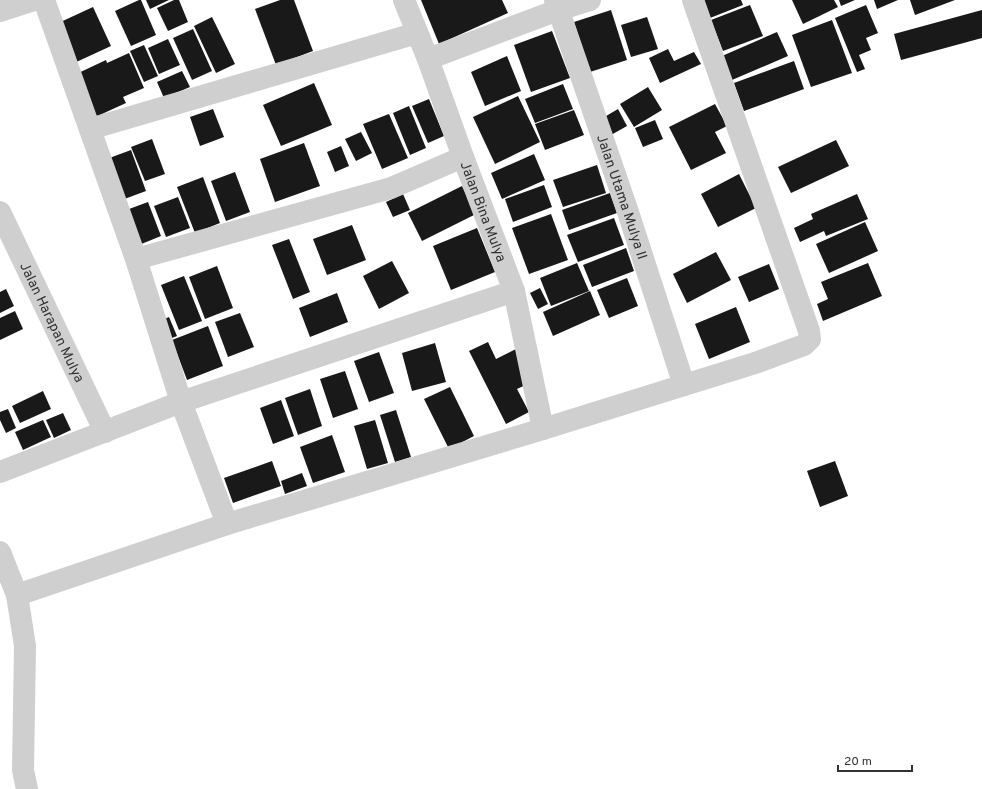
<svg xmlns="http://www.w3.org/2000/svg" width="982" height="789" font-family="Overpass,sans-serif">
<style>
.building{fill:#191919}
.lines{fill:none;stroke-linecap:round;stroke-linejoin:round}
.minor{stroke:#cfcfcf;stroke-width:22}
.labels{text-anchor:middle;stroke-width:4;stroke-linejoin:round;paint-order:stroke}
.street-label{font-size:14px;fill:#323232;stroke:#fff}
</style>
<rect width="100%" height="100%" fill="#fff"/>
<g class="building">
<path d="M139 0H141L156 35 131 46 115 11Z"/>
<path d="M146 0H169L150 9Z"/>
<path d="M174 0H179L188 22 168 31 157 8Z"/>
<path d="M280 0H294L313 51 276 65 255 9Z"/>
<path d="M421 0H502L508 13 439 44Z"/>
<path d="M704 0H741L743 5 710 18Z"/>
<path d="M792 0H834L838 7 803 24Z"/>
<path d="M839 0H855L841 6Z"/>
<path d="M874 0H898L877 9Z"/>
<path d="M910 0H955L915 15Z"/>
<path d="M750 5 763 36 723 51 711 20Z"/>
<path d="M866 5 878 33 866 38 871 50 859 55 865 69 857 72 835 18Z"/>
<path d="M93 7 111 46 72 64 54 25Z"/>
<path d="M611 10 627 60 590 72 574 22Z"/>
<path d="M982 10V38L901 60 894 34Z"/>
<path d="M212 17 235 64 216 73 194 26Z"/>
<path d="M647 17 658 49 631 57 621 25Z"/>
<path d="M832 20 852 73 811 87 792 35Z"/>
<path d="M193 29 212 71 192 80 173 38Z"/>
<path d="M552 31 570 78 531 92 514 45Z"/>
<path d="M777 32 788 56 732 80 722 56Z"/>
<path d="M168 39 180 65 159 74 148 48Z"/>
<path d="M144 45 158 76 144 82 130 51Z"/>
<path d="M668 49 674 61 694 52 701 64 660 83 649 58Z"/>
<path d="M129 53 144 88 123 97 126 103 91 119 72 76 106 60 107 63Z"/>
<path d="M507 56 521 91 485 106 471 72Z"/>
<path d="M794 61 804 89 744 111 734 83Z"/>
<path d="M182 71 190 87 164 98 157 82Z"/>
<path d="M314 83 332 125 281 146 263 105Z"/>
<path d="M563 84 573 109 535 123 525 99Z"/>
<path d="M648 87 662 110 634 127 620 104Z"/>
<path d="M518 96 540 142 495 164 473 117Z"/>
<path d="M429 99 444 136 428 143 412 106Z"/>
<path d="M715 104 727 126 715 132 726 153 691 170 669 127Z"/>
<path d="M409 106 426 148 410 155 393 113Z"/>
<path d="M213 109 224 137 200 146 190 117Z"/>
<path d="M618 109 627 126 611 135 601 119Z"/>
<path d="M574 110 584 135 545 150 535 124Z"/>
<path d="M389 114 408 158 382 169 363 124Z"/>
<path d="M655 120 663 139 643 147 635 128Z"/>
<path d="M361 132 372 153 356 161 345 139Z"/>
<path d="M152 139 165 174 145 181 131 147Z"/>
<path d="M836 140 849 166 791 193 778 167Z"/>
<path d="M304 143 320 186 275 202 260 159Z"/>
<path d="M341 146 349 166 335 172 327 152Z"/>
<path d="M131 150 146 191 119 201 104 160Z"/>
<path d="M534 154 545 180 502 199 491 173Z"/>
<path d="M597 165 606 193 563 207 553 180Z"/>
<path d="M235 172 250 212 226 221 211 181Z"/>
<path d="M739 174 756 208 718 227 701 194Z"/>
<path d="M203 177 220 223 195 233 177 187Z"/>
<path d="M544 185 552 207 513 222 505 199Z"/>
<path d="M462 186 476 214 422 241 408 213Z"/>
<path d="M610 193 617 213 569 230 562 210Z"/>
<path d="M403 194 410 210 393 217 386 202Z"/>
<path d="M857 194 868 219 826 236 824 231 800 242 794 228 813 219 811 214Z"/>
<path d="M178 197 190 228 166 237 154 206Z"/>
<path d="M148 202 161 236 134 247 121 212Z"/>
<path d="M551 214 568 260 529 274 512 228Z"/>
<path d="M614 218 624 245 578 262 567 235Z"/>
<path d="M865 222 878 251 829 273 816 244Z"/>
<path d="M352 225 366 260 327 275 313 239Z"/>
<path d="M477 228 495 272 451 290 433 246Z"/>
<path d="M289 239 310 292 293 299 272 245Z"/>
<path d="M626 248 634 271 592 287 583 265Z"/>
<path d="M716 252 731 280 687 303 673 274Z"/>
<path d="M392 261 409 293 379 309 363 276Z"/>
<path d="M577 263 589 291 551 306 540 278Z"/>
<path d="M868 263 882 296 823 321 817 304 828 299 821 282Z"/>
<path d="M769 264 779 289 749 302 738 277Z"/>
<path d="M217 266 233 308 205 319 189 277Z"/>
<path d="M184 276 202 321 179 330 161 285Z"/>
<path d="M627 278 638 306 609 318 597 290Z"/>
<path d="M540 288 548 304 538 309 530 293Z"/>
<path d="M6 289 14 306 0 313V292Z"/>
<path d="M590 291 600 315 553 336 543 312Z"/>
<path d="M337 293 348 322 310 337 299 308Z"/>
<path d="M736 307 750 342 709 359 695 324Z"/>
<path d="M15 311 23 329 0 340V318Z"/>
<path d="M240 313 254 347 228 357 215 322Z"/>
<path d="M169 317 177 336 164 341 157 322Z"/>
<path d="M208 326 223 366 187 380 172 340Z"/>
<path d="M488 342 496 359 516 349 532 382 517 389 529 412 506 424 469 351Z"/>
<path d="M435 343 446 382 412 391 402 353Z"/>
<path d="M379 352 394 393 369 402 354 361Z"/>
<path d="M345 371 358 409 333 418 320 379Z"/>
<path d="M450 387 474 436 449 449 424 399Z"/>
<path d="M310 389 322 426 298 435 285 398Z"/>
<path d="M43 391 51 409 20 423 12 406Z"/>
<path d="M281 400 294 436 273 444 260 408Z"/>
<path d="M8 409 16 428 6 433 0 420V412Z"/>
<path d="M396 410 411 457 395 462 380 415Z"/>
<path d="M63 413 71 430 54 438 46 420Z"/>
<path d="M43 420 51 437 23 450 15 432Z"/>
<path d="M375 420 388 463 367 469 354 426Z"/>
<path d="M332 435 345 472 313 483 300 447Z"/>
<path d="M272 461 281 486 233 503 224 478Z"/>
<path d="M835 461 848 496 820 507 807 471Z"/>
<path d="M302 473 307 486 285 494 281 481Z"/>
</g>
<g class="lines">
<g class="minor">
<path d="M44 0 136 259 181 402 227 524 543 429 755 363 804 345 810 339 809 331 693 0"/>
<path id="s1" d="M404 0 428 59 463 157 514 291 543 429"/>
<path id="s2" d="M555 0 628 212 684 385"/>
<path d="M0 11 34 0"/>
<path d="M428 59 558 10 590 0"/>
<path d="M90 129 417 33"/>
<path id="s3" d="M0 212 105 432"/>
<path d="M136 259 391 188 463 157"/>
<path d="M0 472 181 402 514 291"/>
<path d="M0 552 17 595 25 646 23 770 27 789"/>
<path d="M17 595 227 524"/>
</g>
</g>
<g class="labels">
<g class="street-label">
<text dy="5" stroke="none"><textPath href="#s2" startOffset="208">Jalan Utama Mulya II</textPath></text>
<text dy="5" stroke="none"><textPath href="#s1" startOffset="226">Jalan Bina Mulya</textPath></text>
<text dy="5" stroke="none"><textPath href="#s3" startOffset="122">Jalan Harapan Mulya</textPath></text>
</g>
</g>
<path d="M838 765v6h74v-6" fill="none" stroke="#323232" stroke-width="2"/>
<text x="844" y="765" font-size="12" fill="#323232" stroke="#ffffff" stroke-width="3" paint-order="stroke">20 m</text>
</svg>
